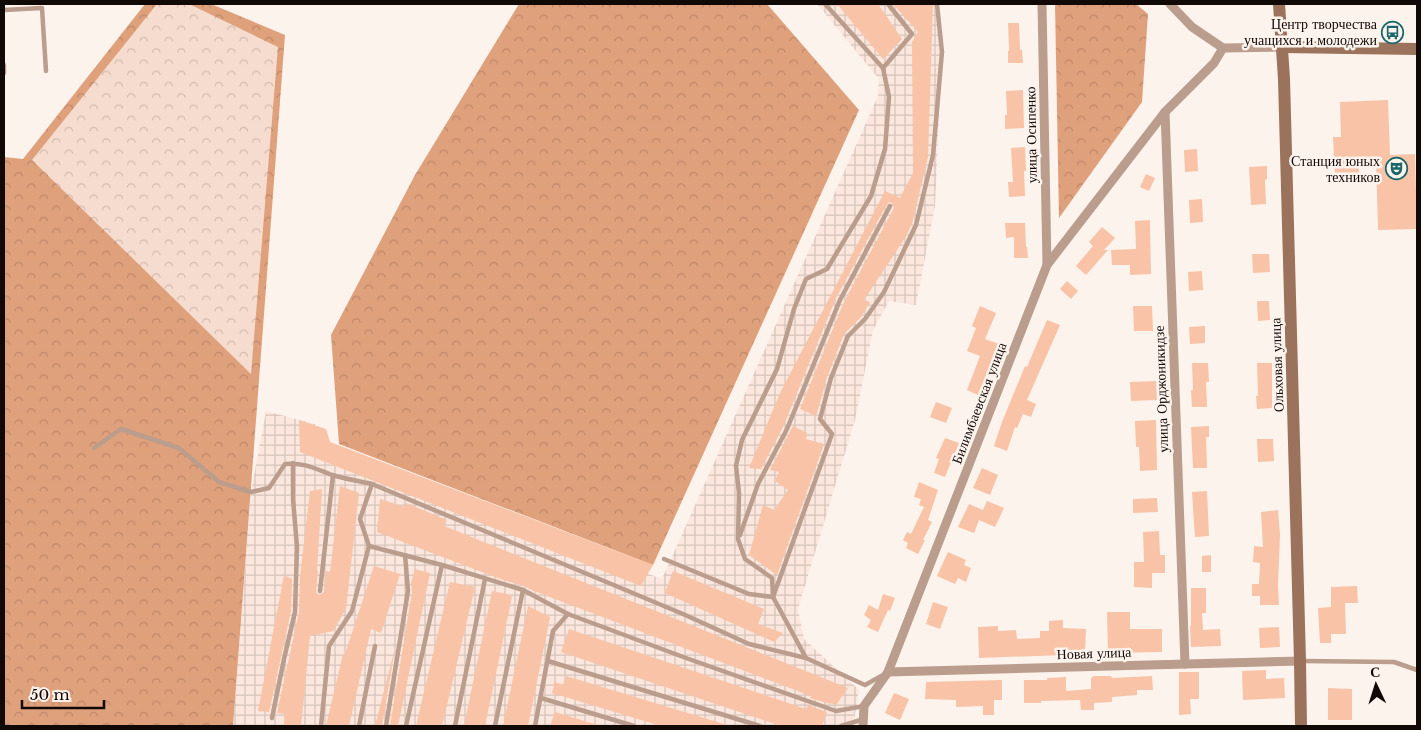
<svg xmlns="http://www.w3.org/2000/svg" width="1421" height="730" font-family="'Libre Baskerville',serif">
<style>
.industrial{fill:url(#industrial-grid)}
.forest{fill:url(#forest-crowns)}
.park{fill:url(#park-crowns)}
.building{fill:#f8c3a6}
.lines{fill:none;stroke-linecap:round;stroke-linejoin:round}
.service{stroke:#ba9d8d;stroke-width:4.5}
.minor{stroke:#ba9d8d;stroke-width:9}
.secondary{stroke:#9b725c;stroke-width:12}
.labels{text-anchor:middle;stroke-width:5;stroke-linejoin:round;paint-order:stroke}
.poi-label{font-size:14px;fill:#110906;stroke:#fdf3ed;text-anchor:end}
.street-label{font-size:14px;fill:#110906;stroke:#fdf3ed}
</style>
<defs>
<pattern id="industrial-grid" width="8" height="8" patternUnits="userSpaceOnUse" patternTransform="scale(1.25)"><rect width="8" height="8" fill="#fbe7dd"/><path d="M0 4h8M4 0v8" fill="none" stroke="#d6c5bc"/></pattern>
<pattern id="forest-crowns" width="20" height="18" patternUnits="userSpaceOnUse" patternTransform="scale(1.25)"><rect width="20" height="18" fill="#dfa07c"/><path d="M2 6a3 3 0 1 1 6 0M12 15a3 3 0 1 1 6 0" fill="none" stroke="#be886a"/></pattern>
<pattern id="park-crowns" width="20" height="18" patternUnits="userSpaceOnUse" patternTransform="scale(1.25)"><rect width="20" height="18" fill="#f6dcce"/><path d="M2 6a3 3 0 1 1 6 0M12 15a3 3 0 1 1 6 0" fill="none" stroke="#d2bbaf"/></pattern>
</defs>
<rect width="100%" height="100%" fill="#fdf3ed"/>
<path class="industrial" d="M817 4H937L942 52 935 206 916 305 889 301 873 330 855 420 798 609 804 639 859 690 853 726H233L251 492 266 411 315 424 317 444 662 579 878 96 879 79Z"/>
<g class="forest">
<path d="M145 4H211L285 35 233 726H4V157L23 159Z"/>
<path d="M519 4H767L859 110 653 565 339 444 331 335 415 175Z"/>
<path d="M1055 4H1136L1148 14 1142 102 1059 218Z"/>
</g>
<path class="park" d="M157 4H189L278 47 251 374 32 160Z"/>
<g class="building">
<path d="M837 4H878L902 39 883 59Z"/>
<path d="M893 4H933L928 157 912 224 905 238 864 300 870 302 861 317 844 334 827 377 816 416 800 409 844 302 894 208 892 203 889 202 887 204 836 298 783 427 761 469 749 468 780 393 885 191 900 198 913 173 912 42 918 32Z"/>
<path d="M1008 23H1019L1020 50H1022L1023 63H1008V51H1009Z"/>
<path d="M1023 90 1024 128 1005 129V115H1007L1006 91Z"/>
<path d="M1388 100 1390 155 1415 154 1417 229 1378 230 1376 162 1359 163V175L1335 176 1333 137H1341L1340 102Z"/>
<path d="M1025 147 1026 171H1024L1025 196 1009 197 1008 182H1013L1011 148Z"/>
<path d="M1197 149 1198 171 1185 172 1184 150Z"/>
<path d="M1267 166V179L1265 180 1266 204 1251 205 1249 167Z"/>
<path d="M1146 174 1155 178 1149 191 1140 187Z"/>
<path d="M1202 199 1203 222 1190 223 1189 200Z"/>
<path d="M1150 220 1151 274 1130 275V265H1112L1111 250 1136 249 1135 221Z"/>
<path d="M1005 223H1025L1026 247H1027L1028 258H1014V237L1006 238Z"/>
<path d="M1102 227 1115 238 1104 250H1108L1086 275 1076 266 1093 246 1089 242Z"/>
<path d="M1252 254H1269L1270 272 1253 273Z"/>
<path d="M1202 271 1203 290 1189 291 1188 272Z"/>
<path d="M1067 281 1078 291 1071 299 1060 289Z"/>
<path d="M1257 301H1269L1270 320 1258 321Z"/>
<path d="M980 306 996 313 985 339 999 344 978 395 967 390 980 356 967 351 976 328 972 326Z"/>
<path d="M1133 306H1152L1153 331H1134Z"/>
<path d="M1047 320 1060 325 1027 400 1036 404 1031 417 1023 414 1017 428 1015 427 1007 451 994 446 1002 422 1025 366 1027 367Z"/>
<path d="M1205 326V343L1190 344 1189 327Z"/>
<path d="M1192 363H1208L1209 382H1206L1207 407H1192L1191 390H1193Z"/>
<path d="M1257 363H1272V408L1257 409 1256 396H1258Z"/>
<path d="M1156 381 1157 400 1131 401 1130 382Z"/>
<path d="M936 402 952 408 946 423 930 417Z"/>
<path d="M299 420 326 429 330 442 653 565 641 586 300 452Z"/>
<path d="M1156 420 1157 470 1140 471 1139 447H1136L1135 421Z"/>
<path d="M793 426 807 433 806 439 824 444 777 575 749 555 763 505 774 510 788 490 775 481 779 472 770 470Z"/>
<path d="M1209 426V437H1206L1207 468H1193L1191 427Z"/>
<path d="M945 438 959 443 945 477 934 473 939 459 936 458Z"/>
<path d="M1257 439H1273L1274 461 1258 462Z"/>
<path d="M982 468 998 475 990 495 973 488Z"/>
<path d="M919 482 938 490 928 520 932 522 923 540H925L918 554 906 548 908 543 903 540 907 532 911 534 924 507 919 505 921 499 914 497Z"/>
<path d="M340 486 359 493 346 609 333 631 310 636 301 726H284L285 714 277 713 299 612 300 577 310 491 322 489 317 571H318L316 591 317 594 320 595 324 592 326 571 330 572Z"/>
<path d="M1207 491 1209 536 1195 537 1192 492Z"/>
<path d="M1157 498 1158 512 1133 513V499Z"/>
<path d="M380 499 405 507 406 503 447 520 444 526 848 688 836 705 830 703V704L810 698 811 696 534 591 524 586 503 580 377 532Z"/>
<path d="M987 501 1004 508 995 527 979 520 974 533 958 527 969 504 983 510Z"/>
<path d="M1278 510 1280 535 1278 585 1279 605H1260V596H1252V584H1259L1260 563 1253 562 1254 546 1263 547 1261 512Z"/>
<path d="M1159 531 1160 555H1165V573H1152V588L1134 587V562H1144L1143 532Z"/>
<path d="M948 552 966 560 964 565 971 568 966 582 958 578 955 584 937 576Z"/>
<path d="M1211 555V572H1202V556Z"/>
<path d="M374 566 400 574 381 633 371 629 349 726H326L343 654H345Z"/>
<path d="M415 569 430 573 398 726H390L412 592 411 583Z"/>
<path d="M673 571 764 609 758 624 783 633 774 642 665 593Z"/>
<path d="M284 575 292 579 291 611 269 712 258 711Z"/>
<path d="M450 582 475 587 442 726H416Z"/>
<path d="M1357 586 1358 603H1345L1346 634H1331V643H1320L1318 608 1331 607V587Z"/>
<path d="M1191 588H1206V613H1202L1203 630 1220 629 1221 646 1191 647 1190 626H1191Z"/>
<path d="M492 591 507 594 512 597 485 726H464Z"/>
<path d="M883 594 895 598 890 611 888 610 878 632 867 627 871 620 864 615 869 605 878 610Z"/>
<path d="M933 602 948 607 940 629 926 624Z"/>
<path d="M528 606 550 617 528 726H503Z"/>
<path d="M1107 612H1130V629H1162V652L1108 653Z"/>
<path d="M1063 620V628L1086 629 1085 654H1064V655L979 658 978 627 998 626V631L1016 630 1017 639 1040 638V631H1049V621Z"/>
<path d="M1279 627 1280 647 1260 648 1259 628Z"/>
<path d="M569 629 806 709 808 705 827 712 822 726H781L561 652Z"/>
<path d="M395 648 382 726H375Z"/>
<path d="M1266 670V679L1284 678 1285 698 1243 700 1242 671Z"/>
<path d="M1179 672H1199V699H1190L1191 714 1179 715Z"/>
<path d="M566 676 724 724V726H661L552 693 555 682 563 685Z"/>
<path d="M1094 676H1111L1112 678 1152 676 1153 690H1137V695L1112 697V702L1094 703V710H1081L1080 700 1041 701V703H1024V680H1047V678L1066 677V691L1091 689V678Z"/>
<path d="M1002 680V700H994V715H983V706L956 707V700L925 699 926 682Z"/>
<path d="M1328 688 1352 689V720H1328Z"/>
<path d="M894 693 909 699 900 720 885 713Z"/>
<path d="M555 712 594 724V726H550Z"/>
</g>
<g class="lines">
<g class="service">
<path d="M4 10 42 8 46 71"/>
<path d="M4 65V73"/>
<path d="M883 68 912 34 888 4"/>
<path d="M94 448 121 429 179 448 219 482 251 492 269 488 285 464C304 462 316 469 332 475 345 479 359 481 372 484L683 614 749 644 806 658 865 685 883 675"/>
<path d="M372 484 360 519 369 546 442 565 523 590 568 614 686 658 836 711 864 706"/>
<path d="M740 535 758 484 787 429 840 300 890 206"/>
<path d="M664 559 749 594 773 597 832 434 820 419 831 378 848 336 865 319 884 292 916 225 933 155 942 52 937 4"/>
<path d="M320 591 333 475"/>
<path d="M806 658 773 597 772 578 745 559 738 539 739 493 736 466 742 440 777 369 794 309 806 279 827 269 871 196 885 149 889 97 883 68 825 4"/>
<path d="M548 661 760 726"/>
<path d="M1302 661 1394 662 1417 670"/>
<path d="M541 698 634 726"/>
<path d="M272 718 284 659 295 612 297 547 293 499V463"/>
<path d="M321 726 329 646 352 611 369 546"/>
<path d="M359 726 375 646"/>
<path d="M386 726 408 591 405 555"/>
<path d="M406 726 442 565"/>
<path d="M455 726 485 579"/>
<path d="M495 726 523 590"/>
<path d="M535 726 553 631 568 614"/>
<path d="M841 726 864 719"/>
</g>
<g class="minor">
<path d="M1042 4 1047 265"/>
<path d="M1170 4 1192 27 1223 48 1282 47"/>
<path d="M1165 112 1185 664"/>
<path d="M888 672 1300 661"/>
<path d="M863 726 864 706 888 672 1047 265 1165 112 1214 63 1223 48"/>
</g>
<g class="secondary">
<path d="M1279 4 1284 79 1300 661 1301 726"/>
<path d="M1282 47 1417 49"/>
</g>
</g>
<defs>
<symbol id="bus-ring" viewBox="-11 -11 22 22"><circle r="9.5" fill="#fdf3ed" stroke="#19676b" stroke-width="1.5"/><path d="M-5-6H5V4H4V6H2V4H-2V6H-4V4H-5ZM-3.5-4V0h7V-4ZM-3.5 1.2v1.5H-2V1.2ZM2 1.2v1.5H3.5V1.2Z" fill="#19676b"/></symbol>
<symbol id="theatre-ring" viewBox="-11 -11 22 22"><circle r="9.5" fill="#fdf3ed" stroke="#19676b" stroke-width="1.5"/><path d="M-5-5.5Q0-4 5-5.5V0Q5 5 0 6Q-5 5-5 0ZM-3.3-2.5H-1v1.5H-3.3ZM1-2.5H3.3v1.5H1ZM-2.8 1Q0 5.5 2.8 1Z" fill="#19676b"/></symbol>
</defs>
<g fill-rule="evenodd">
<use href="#bus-ring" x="1380" y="20" width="25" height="25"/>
<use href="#theatre-ring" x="1384" y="156" width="25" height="25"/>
</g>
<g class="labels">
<g class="poi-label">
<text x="1377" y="29">Центр творчества<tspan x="1377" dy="16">учащихся и молодежи</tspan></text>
<text x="1380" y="166">Станция юных<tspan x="1380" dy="16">техников</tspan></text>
</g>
<g class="street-label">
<text transform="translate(1031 135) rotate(-91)" y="5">улица Осипенко</text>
<text transform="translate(1277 365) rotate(-92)" y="5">Ольховая улица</text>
<text transform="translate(1161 389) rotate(-92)" y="5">улица Орджоникидзе</text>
<text transform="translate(979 403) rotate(-69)" y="5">Билимбаевская улица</text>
<text transform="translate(1094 653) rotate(-2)" y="5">Новая улица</text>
</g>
</g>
<rect width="1421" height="730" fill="none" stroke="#110906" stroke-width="10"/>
<g transform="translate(1376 685) rotate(356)" stroke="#fdf3ed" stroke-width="4" paint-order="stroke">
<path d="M0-4L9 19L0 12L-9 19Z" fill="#110906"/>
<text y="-8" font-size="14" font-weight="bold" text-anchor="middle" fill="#110906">С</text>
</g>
<path d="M22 700v8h82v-8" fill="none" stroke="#110906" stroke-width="2.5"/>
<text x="30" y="700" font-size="15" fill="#110906" stroke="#fdf3ed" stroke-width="4" paint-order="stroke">50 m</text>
</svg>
